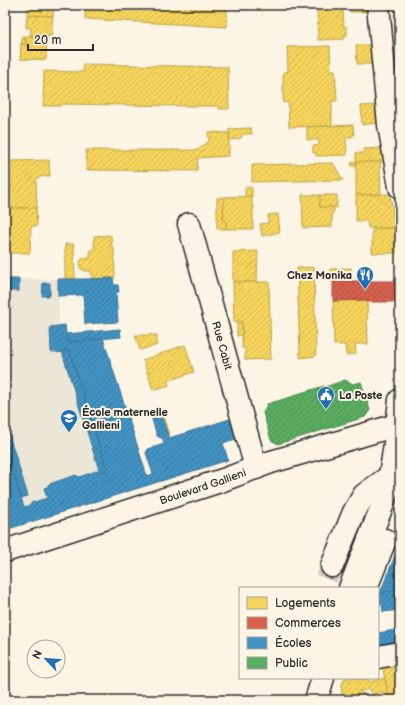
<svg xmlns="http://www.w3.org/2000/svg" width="405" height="705" font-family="'Balsamiq Sans',sans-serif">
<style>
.built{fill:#ece6d7}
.homes{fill:url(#homes-hatch);stroke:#b9a24d}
.shops{fill:url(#shops-hatch);stroke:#a35043}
.schools{fill:url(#schools-hatch);stroke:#3c7495}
.public{fill:url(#public-hatch);stroke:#4c8751}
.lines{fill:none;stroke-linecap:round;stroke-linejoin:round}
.minor-tunnel{stroke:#d2cdc0;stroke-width:22;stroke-dasharray:22 11;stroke-linecap:butt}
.minor-casing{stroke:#2b2b2b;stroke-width:25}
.minor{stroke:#fcf5e5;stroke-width:22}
.labels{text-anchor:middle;stroke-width:4;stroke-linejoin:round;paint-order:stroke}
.poi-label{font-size:11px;font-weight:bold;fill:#2b2b2b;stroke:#fcf5e5;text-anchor:start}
.street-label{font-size:11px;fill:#2b2b2b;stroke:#fcf5e5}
</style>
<defs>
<pattern id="homes-hatch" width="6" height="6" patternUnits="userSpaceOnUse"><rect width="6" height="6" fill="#f6d55c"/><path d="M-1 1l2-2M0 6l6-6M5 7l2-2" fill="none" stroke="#d3b750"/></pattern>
<pattern id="shops-hatch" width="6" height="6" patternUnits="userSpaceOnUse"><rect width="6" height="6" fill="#d6604d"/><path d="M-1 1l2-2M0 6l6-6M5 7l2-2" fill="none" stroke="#ae4f40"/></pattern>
<pattern id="schools-hatch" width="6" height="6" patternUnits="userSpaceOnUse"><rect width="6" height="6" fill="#4393c3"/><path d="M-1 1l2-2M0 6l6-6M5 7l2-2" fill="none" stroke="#38789f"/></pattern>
<pattern id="public-hatch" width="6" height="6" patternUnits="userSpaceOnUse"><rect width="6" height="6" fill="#5aae61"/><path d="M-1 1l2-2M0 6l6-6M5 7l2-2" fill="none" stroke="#4b8e50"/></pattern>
</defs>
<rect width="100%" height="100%" fill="#fcf5e5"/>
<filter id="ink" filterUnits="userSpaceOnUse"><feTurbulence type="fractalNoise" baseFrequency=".025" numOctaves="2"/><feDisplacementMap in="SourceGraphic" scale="8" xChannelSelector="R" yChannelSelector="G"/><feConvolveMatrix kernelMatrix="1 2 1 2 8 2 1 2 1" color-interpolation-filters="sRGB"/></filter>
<g filter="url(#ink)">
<path class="built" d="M5 279H58L59 326 65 325 67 342 103 338 147 476 5 530Z"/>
<g class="homes">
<path d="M28 5H54L53 16 27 15Z"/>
<path d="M85 5H227V27L85 19Z"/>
<path d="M350 5H369L370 12H350Z"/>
<path d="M395 5H400V14H396Z"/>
<path d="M343 9 344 27H347V36H344V39L318 40 317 10Z"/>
<path d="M396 14H400V40L397 38Z"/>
<path d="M27 15 53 16 51 36H30L31 28H26Z"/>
<path d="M22 36H47L46 60 20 59 21 44 26 45V39H22Z"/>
<path d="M22 39H26V45L21 44Z"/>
<path d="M356 45H372L373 64H357Z"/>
<path d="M330 46 331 70H335L337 101H332V126L289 127 288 102 283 103V72H288L287 47Z"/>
<path d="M83 64 228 67 229 109H219V106H187L61 104 60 106H43L44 71 83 72Z"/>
<path d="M376 105 377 123 362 125 361 106Z"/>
<path d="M353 125 354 135 352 137H346L347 155 320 156H316V153H313V146L319 145V140H307V127Z"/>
<path d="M251 128 252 134H242V137L239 139 229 140V129Z"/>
<path d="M208 132 229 133V156L198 158 197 171 86 170V150H198L209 141Z"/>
<path d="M382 148 384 162H356V153H364V149Z"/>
<path d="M49 160 50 176 39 177 36 179 37 208H7V189H10L9 161Z"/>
<path d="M352 162H356V166H351Z"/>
<path d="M356 162H380L381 195H356Z"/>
<path d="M333 163 343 180 252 182V165Z"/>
<path d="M245 187 252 188V196L245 197Z"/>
<path d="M390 194 396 228H368L367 221H356V195Z"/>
<path d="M302 195H320V207H334V212H332V227L303 228Z"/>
<path d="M320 195H337V208L334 207H320Z"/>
<path d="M252 196V206H254V208H253V229H226V221H223L224 197Z"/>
<path d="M224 197 223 221H226V229H217V198Z"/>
<path d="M5 208H36L37 226H31L30 253H5Z"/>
<path d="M278 214 280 232 262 236 260 224 268 223V215Z"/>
<path d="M396 228 400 253H372V229Z"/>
<path d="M110 235 111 236 112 248H114L115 278 92 279 91 271H84L80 268V262L82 259 90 258V250H94V236Z"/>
<path d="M65 244H74L75 279H65Z"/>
<path d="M258 251 257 282H233V252Z"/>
<path d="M314 267 316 356 300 358 297 268Z"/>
<path d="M351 268 352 281H330V269Z"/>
<path d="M233 282H269L271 359 245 360V348H242V322H234Z"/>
<path d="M366 300V302H367L368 344H355L356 354 346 355 345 345H334L333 301Z"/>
<path d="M237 322H242V335L237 336Z"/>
<path d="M135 335H157V345L140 350Z"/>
<path d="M185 345 194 372 167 381 169 385 153 390 143 360Z"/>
<path d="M161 409 170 438H169L159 410Z"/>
<path d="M400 662V700H389L382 665Z"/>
<path d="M345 678H357L358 680 369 679V682L385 678 389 700H375L384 698 383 692 370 695V689L360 691 361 693H364L365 700H343L341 686Z"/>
</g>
<path class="shops" d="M333 281H398L395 302H366V300L333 301Z"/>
<g class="schools">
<path d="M113 278 114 285H118L119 292H116L118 322 85 324 83 295 58 296V279H85Z"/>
<rect x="5" y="279" width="14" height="12"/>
<path d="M43 283H50V296H42Z"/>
<path d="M65 325 67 342 103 338 147 476 153 474 146 453 148 449 164 444 163 439 157 436 150 413 159 410 169 438 233 418 239 438 223 443 228 460 5 530V446L24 507 31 505V503L47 498 44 488 47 487 49 484 76 475 79 477 99 470 102 472 107 470 69 350 58 353V352H51L50 327Z"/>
<path d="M120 329 121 337 67 342 66 334Z"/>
<path d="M69 350 107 470 102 472 99 470 62 352Z"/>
<path d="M5 422 28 496 21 498 5 446Z"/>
<path d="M400 543V590L380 593Z"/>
<path d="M400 590V610L383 612 382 604 378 605V598L380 593Z"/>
<path d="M400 629V643L378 647V633Z"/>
</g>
<path class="public" d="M345 380 353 384 361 382 370 410 365 417 278 444 271 440 263 413 267 404 294 396V395L324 386 325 387Z"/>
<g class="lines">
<path class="minor-tunnel" d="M327 579 332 566"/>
<defs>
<g id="minor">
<path d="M378 5 389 125 400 187"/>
<path id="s1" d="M189 224 256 468"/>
<path id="s2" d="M5 551 223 480 271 462 400 424"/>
<path d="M332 566 354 512 364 495 390 476"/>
<path d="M368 583 385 540"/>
<path d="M350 588 384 501C393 469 396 434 400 400"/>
<path d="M378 657 400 653"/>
<path d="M316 700 323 678"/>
</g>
</defs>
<use href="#minor" class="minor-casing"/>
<use href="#minor" class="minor"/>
</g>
</g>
<defs>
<symbol id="restaurant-pin" viewBox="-11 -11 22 30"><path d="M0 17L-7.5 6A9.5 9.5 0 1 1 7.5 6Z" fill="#1f6fb2" stroke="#fcf5e5"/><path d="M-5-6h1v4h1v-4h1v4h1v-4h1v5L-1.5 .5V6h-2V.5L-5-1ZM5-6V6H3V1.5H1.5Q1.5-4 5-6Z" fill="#fff"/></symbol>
<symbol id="civic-pin" viewBox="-11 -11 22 30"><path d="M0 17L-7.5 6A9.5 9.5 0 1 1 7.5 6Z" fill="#1f6fb2" stroke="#fcf5e5"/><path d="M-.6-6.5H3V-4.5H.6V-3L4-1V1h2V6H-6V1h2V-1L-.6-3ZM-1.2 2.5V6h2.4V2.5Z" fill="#fff"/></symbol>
<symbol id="school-pin" viewBox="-11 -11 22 30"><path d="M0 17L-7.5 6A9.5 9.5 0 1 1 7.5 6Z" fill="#1f6fb2" stroke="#fcf5e5"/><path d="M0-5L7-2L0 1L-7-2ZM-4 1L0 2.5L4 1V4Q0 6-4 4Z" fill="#fff"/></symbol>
</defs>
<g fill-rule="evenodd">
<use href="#restaurant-pin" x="355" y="265" width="20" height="27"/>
<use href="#civic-pin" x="316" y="385" width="20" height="27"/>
<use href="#school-pin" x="59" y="408" width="20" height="27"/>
</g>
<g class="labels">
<g class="poi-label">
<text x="352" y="279" text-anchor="end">Chez Monika</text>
<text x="339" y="399">La Poste</text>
<text x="82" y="416">École maternelle<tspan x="82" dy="13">Gallieni</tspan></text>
</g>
<g class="street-label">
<text dy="4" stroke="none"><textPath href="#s1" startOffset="126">Rue Cabit</textPath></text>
<text dy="4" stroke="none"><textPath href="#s2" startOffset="208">Boulevard Gallieni</textPath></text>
</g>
</g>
<rect width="405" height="705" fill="none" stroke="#fcf5e5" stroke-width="20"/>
<rect x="10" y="10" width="385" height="685" fill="none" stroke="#2b2b2b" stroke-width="1.5" filter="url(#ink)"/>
<rect x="239" y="587" width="140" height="92" fill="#fcf5e5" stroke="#a8a49b"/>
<rect x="247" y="597" width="20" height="12" fill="#f6d55c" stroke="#a8a49b"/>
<text x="275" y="607" font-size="12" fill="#2b2b2b">Logements</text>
<rect x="247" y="617" width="20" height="12" fill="#d6604d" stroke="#a8a49b"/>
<text x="275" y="627" font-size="12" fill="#2b2b2b">Commerces</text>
<rect x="247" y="637" width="20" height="12" fill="#4393c3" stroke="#a8a49b"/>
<text x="275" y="647" font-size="12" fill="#2b2b2b">Écoles</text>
<rect x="247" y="657" width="20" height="12" fill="#5aae61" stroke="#a8a49b"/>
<text x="275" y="667" font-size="12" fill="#2b2b2b">Public</text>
<g transform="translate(46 659) rotate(296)"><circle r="19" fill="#fcf5e5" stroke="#a8a49b"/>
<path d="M0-3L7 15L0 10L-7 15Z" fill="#1f6fb2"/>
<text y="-6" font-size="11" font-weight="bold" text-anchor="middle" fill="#2b2b2b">N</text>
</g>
<path d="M28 44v6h65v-6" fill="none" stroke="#2b2b2b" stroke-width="2"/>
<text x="34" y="44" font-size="12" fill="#2b2b2b" stroke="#fcf5e5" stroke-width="3" paint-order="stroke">20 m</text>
</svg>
